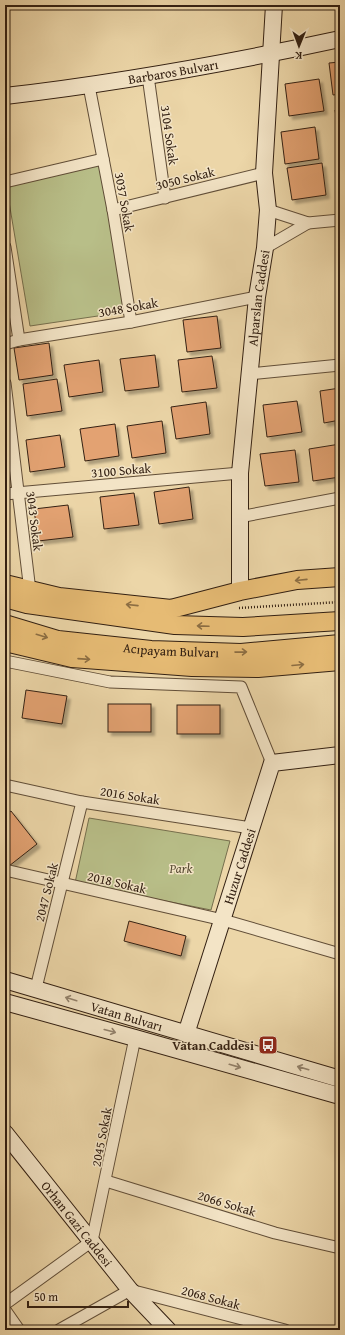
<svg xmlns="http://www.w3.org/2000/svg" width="345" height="1335" font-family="'Gentium Book Plus',serif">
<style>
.green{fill:#b8be88;stroke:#766f4d}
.building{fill:#e3a272;stroke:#332012;filter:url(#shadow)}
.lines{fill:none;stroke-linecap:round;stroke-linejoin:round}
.street-casing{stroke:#614e38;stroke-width:13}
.secondary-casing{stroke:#332012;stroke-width:18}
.primary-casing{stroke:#332012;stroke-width:20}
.path{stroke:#332012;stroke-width:2.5;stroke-dasharray:1 2;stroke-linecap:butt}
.street{stroke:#f3e4c6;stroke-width:11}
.secondary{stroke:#f3e4c6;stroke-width:16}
.primary{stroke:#e6bb74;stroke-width:18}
.oneway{stroke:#8c6e43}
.oneway2{stroke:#93826c}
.labels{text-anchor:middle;stroke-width:3;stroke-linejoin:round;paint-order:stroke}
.street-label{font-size:13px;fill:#332012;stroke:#f3e4c6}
.park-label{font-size:13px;font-style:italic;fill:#544830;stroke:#f3e4c6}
.poi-label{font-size:13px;font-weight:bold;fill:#332012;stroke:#f3e4c6;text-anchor:end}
</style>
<defs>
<filter id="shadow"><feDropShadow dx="3.5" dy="3.5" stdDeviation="1" flood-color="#0004"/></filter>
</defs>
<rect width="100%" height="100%" fill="#ecd6a8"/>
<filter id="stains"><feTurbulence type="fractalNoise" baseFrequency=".005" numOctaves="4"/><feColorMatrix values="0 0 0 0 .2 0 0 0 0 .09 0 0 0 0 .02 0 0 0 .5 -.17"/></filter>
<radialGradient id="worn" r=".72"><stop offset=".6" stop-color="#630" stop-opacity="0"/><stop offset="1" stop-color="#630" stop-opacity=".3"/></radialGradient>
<g class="green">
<path d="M100 165 125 312 30 326 7 190 11 185Z"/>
<path d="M89 818 230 841 211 910 75 883Z"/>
</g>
<g class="building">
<path d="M340 62V94L333 95 329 63Z"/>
<path d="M319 79 324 111 289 116 285 84Z"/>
<path d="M340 109V142L335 110Z"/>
<path d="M315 127 319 159 285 164 281 132Z"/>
<path d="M322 163 326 195 292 200 287 168Z"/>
<path d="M217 316 221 348 187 352 183 320Z"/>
<path d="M49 343 53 375 19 380 14 348Z"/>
<path d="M155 355 159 387 125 391 120 359Z"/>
<path d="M212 356 217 388 182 392 178 360Z"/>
<path d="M99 360 103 392 69 397 64 365Z"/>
<path d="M57 379 62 411 27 416 23 384Z"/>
<path d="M340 388V420L324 423 320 391Z"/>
<path d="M297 401 302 432 267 437 263 405Z"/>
<path d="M206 402 210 434 176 439 171 407Z"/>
<path d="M162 421 166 453 132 458 127 426Z"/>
<path d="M115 424 119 456 85 461 80 429Z"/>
<path d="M60 435 65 467 30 472 26 440Z"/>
<path d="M340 444V477L313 481 309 449Z"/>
<path d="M295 450 299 482 265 486 260 454Z"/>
<path d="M189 487 193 519 159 524 154 492Z"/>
<path d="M134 493 139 525 104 529 100 497Z"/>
<path d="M68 505 73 537 38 541 34 509Z"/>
<path d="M26 690 67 696 62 724 22 718Z"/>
<rect x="108" y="704" width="43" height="28"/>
<rect x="177" y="705" width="43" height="29"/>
<path d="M11 811 37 844 9 866 5 860V815Z"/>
<path d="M129 921 186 936 181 956 124 941Z"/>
</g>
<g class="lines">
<defs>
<g id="street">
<path d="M148 76 165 198"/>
<path d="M89 86 113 210 131 322"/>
<path d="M5 182 103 159"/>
<path d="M113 210 264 173"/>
<path d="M268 210 308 223 340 220"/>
<path d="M5 247 19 340"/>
<path d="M265 248 308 223"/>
<path d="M5 344 19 340 131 322 257 297"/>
<path d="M249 374 340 365"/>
<path d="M5 383 30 591"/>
<path d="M5 494 240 473"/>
<path d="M239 517 340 498"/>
<path d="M5 661 110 682 241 687 272 763"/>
<path d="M5 785 82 802 251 828"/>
<path d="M5 870 223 920 340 954"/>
<path d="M36 988 82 802"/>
<path d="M106 1181 275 1233 340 1248"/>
<path d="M5 1304 92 1241 135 1038"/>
<path d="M5 1310 19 1330"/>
<path d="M59 1330 130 1290 285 1330"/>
</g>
<g id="secondary">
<path id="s1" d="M5 96C118 83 229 63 340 39"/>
<path id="s2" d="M240 591V473L257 297 265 248 268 210 264 173 274 5"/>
<path id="s3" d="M5 980 340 1079"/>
<path d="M5 1002 135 1038 340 1096"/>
<path id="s4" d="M186 1034 272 763 340 755"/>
<path id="s5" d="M5 1133 130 1290 168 1330"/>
</g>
<g id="primary">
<path d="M5 584 59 597 171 609 240 591 297 580 340 577"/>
<path d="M5 598 27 604 175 625 243 627 340 621"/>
<path id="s6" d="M5 624 58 640 151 650 241 653 340 644"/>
<path d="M5 642 72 658 192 667 258 668 340 661"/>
</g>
</defs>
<use href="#street" class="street-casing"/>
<use href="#secondary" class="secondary-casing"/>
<use href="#primary" class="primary-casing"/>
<path class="path" d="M239 608 340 602"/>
<use href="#street" class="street"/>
<use href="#secondary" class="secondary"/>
<use href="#primary" class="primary"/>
</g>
<defs><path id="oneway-shaft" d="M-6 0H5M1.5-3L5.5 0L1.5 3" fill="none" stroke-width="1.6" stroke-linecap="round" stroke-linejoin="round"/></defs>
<g class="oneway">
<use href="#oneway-shaft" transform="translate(301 580) rotate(174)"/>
<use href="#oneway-shaft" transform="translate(132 605) rotate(-174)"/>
<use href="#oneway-shaft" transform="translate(203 626) rotate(-178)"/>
<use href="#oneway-shaft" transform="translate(42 636) rotate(17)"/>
<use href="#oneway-shaft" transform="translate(241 652) rotate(-1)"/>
<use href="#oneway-shaft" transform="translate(84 659) rotate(4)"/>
<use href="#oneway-shaft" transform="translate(298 665) rotate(-5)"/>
</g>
<g class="oneway2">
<use href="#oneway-shaft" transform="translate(71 999) rotate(-163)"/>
<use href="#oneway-shaft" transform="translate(110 1031) rotate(15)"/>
<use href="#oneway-shaft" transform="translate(235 1066) rotate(16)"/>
<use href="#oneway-shaft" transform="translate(303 1068) rotate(-164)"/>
</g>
<defs>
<symbol id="bus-square" viewBox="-11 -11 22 22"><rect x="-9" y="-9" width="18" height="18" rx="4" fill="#8f2418" stroke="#f3e4c6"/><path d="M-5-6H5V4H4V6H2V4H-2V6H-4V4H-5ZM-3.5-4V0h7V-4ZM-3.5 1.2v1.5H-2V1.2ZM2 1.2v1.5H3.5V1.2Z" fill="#fff"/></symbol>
</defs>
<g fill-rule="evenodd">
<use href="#bus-square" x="257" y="1034" width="22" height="22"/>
</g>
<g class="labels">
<g class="street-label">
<text dy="5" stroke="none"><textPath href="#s1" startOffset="170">Barbaros Bulvarı</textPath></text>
<text transform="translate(170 135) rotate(82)" y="5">3104 Sokak</text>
<text transform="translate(185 178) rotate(-14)" y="5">3050 Sokak</text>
<text transform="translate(125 202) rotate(80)" y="5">3037 Sokak</text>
<text dy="5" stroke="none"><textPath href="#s2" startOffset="294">Alparslan Caddesi</textPath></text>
<text transform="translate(128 307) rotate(-10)" y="5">3048 Sokak</text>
<text transform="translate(121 470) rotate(-5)" y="5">3100 Sokak</text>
<text transform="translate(35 521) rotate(83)" y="5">3043 Sokak</text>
<text dy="5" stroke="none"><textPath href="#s6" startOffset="169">Acıpayam Bulvarı</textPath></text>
<text transform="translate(130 795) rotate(9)" y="5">2016 Sokak</text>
<text dy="5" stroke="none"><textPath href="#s4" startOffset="176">Huzur Caddesi</textPath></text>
<text transform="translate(117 882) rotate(13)" y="5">2018 Sokak</text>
<text transform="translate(46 892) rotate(-76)" y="5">2047 Sokak</text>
<text dy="5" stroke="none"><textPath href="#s3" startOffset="127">Vatan Bulvarı</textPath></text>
<text transform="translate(101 1137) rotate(-79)" y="5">2045 Sokak</text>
<text transform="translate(227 1203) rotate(17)" y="5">2066 Sokak</text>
<text dy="5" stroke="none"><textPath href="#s5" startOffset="116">Orhan Gazi Caddesi</textPath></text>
<text transform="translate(211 1297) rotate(15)" y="5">2068 Sokak</text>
</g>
<g class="park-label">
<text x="181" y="873">Park</text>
</g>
<g class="poi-label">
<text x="254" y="1050">Vatan Caddesi</text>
</g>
</g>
<rect width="345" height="1335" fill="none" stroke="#ecd6a8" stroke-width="20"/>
<rect x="6" y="6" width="333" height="1323" fill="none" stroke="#332012" stroke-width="2"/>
<rect x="10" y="10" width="325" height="1315" fill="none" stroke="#332012"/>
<g transform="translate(299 46) rotate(181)" stroke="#f3e4c6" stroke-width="3" paint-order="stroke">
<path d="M0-3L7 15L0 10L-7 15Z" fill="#332012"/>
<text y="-6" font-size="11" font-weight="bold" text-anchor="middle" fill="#332012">K</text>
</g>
<path d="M28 1301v6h100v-6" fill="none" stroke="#332012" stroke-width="2"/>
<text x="34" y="1301" font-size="12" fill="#332012" stroke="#f3e4c6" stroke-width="3" paint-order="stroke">50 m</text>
<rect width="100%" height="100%" filter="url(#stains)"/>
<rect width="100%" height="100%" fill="url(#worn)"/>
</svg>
